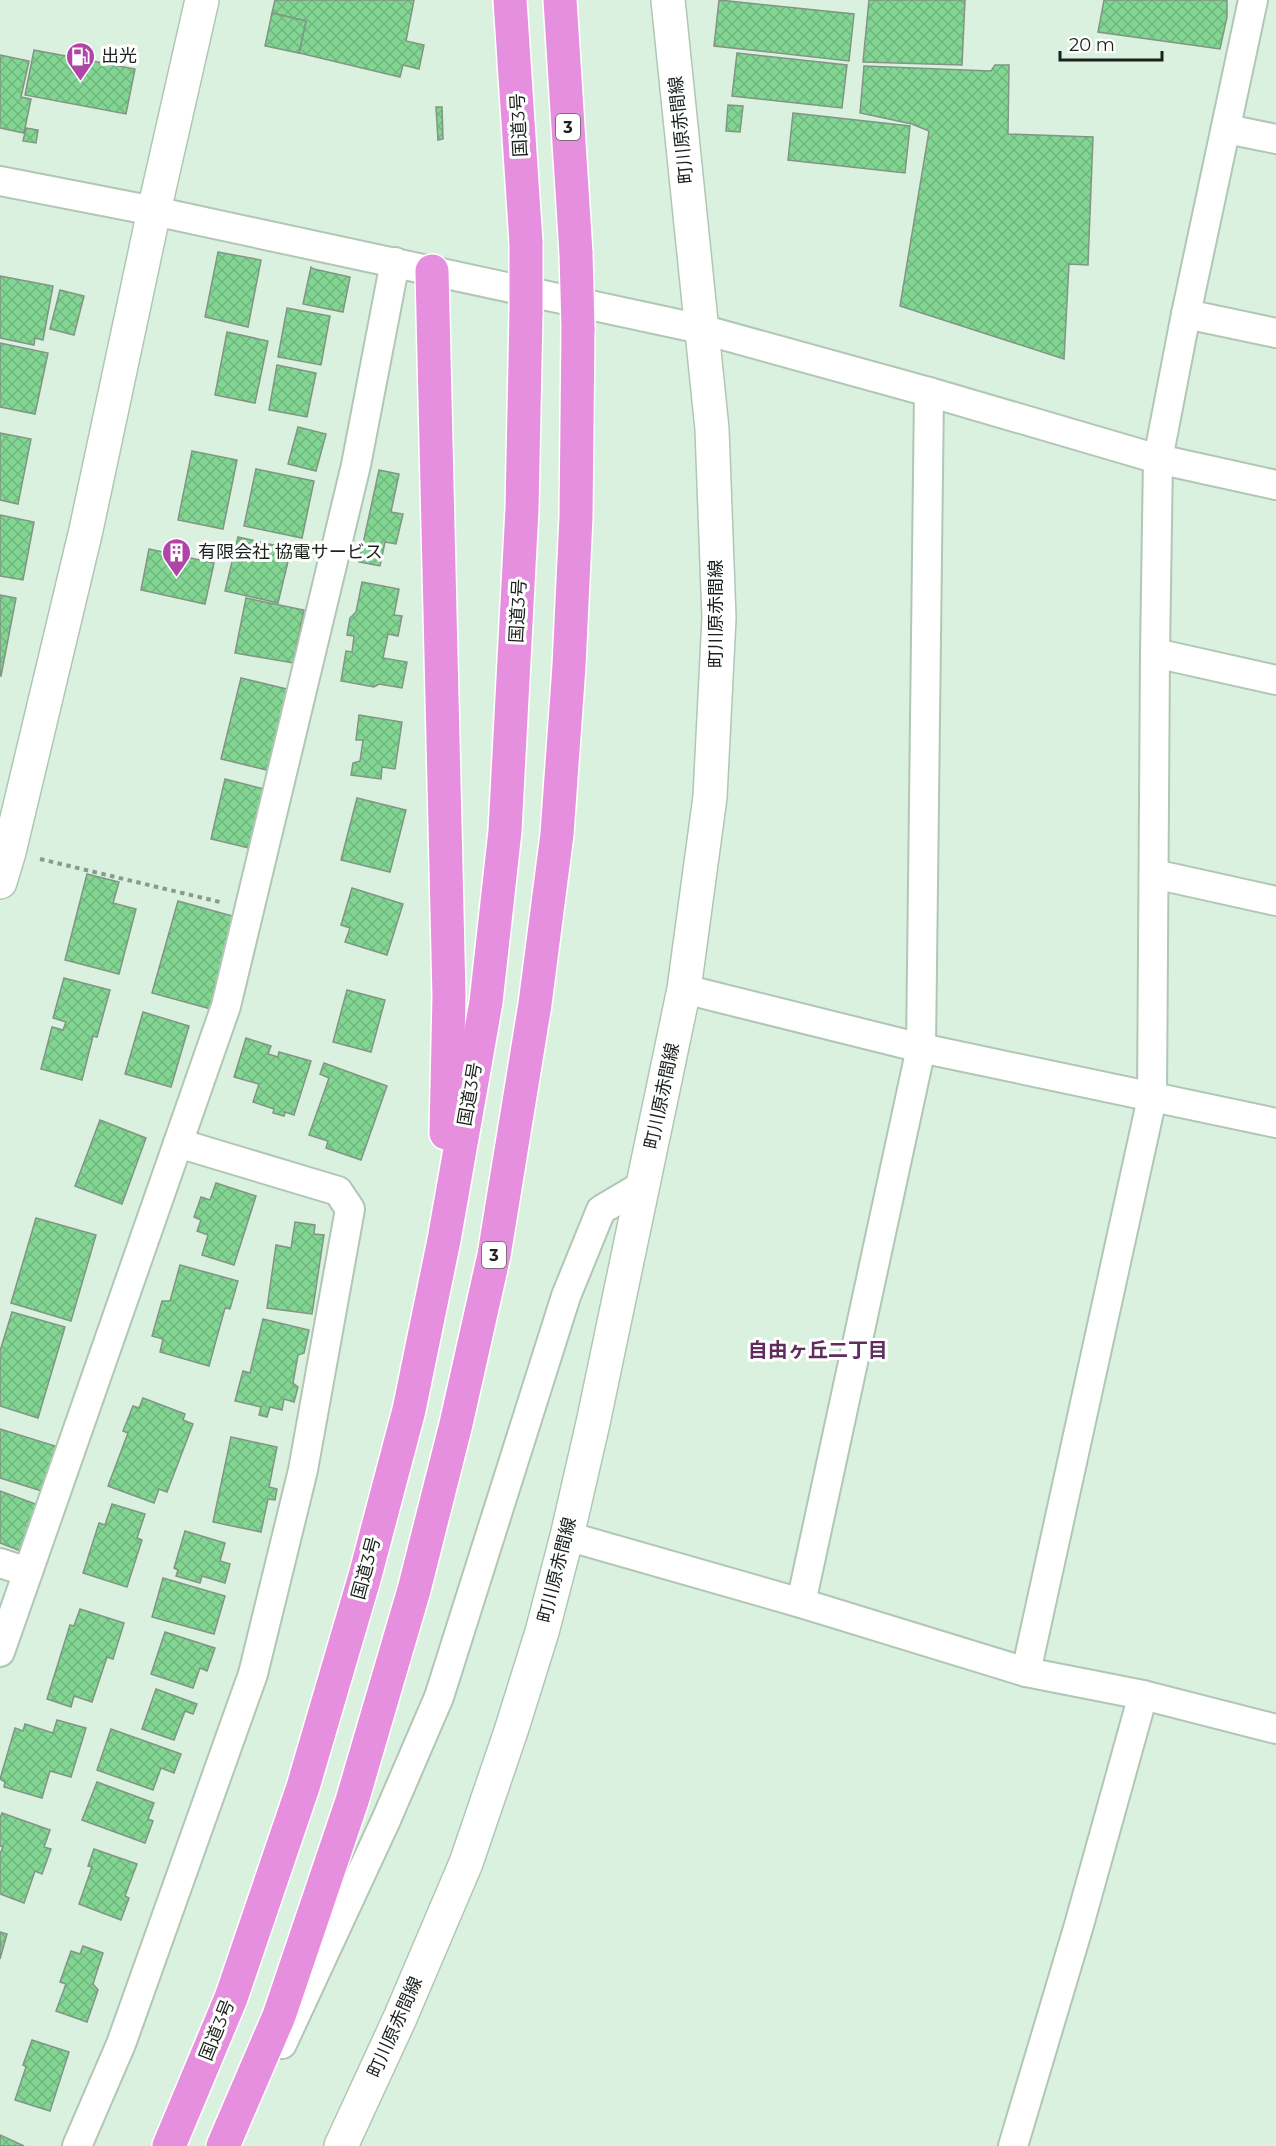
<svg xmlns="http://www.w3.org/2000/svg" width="1276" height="2146" font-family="Montserrat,'Noto Sans JP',sans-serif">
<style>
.building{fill:url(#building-cross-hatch);stroke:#829585;stroke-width:1.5}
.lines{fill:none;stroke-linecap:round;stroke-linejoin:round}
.street-casing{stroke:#b1c6b5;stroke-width:32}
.secondary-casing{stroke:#b1c6b5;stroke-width:36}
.highway-casing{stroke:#fff;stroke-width:36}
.path{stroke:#8a9a8d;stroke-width:4;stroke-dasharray:4.5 4.5;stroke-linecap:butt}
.street{stroke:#fff;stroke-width:28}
.secondary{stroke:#fff;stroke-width:33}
.highway{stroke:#e78fdf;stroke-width:33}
.highway-bridge-casing{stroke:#fff;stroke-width:36;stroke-linecap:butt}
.highway-bridge{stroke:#e78fdf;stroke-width:33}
.labels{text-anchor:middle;stroke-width:6;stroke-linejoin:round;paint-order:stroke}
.shield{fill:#fff;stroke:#5f6460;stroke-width:1.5}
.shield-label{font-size:16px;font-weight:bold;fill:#1b221c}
.poi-label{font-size:18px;fill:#1b221c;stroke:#fff;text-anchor:start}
.street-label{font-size:18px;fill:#1b221c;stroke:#fff}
.neighbourhood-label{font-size:20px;font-weight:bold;fill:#5f2c5c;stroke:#fff}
</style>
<defs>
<pattern id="building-cross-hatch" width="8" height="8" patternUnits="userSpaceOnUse" patternTransform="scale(1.5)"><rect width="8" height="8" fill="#82d593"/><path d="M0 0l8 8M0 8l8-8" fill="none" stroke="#70b77e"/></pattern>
</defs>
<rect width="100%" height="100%" fill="#dbf1df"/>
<g class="building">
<path d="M275 0H414L406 41 424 45 419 69 403 65 400 77 299 53 306 21 272 13Z"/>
<path d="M719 0 854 14 849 61 714 46Z"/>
<path d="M869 0H965L962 65 863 62Z"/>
<path d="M1104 0H1227V17L1220 49 1098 32Z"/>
<path d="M272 13 306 21 299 53 265 46Z"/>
<path d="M34 50 135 69 126 114 25 95Z"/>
<path d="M737 53 847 65 842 108 732 96Z"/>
<path d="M0 55 29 61 21 97 31 99 24 133 0 128Z"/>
<path d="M995 65H1009L1008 134 1093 137 1088 265 1069 264 1064 359 900 306 929 131 912 124 860 113 864 66 991 71Z"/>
<path d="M728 105 743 106 740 132 726 131Z"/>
<path d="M436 107H442L443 139 438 140Z"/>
<path d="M793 113 910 126 905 173 788 160Z"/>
<path d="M26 128 38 130 36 143 23 141Z"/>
<path d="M218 252 261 260 248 327 205 317Z"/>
<path d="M311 267 314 269 350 277 343 312 303 304Z"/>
<path d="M0 276 53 286 43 340 35 338 34 345 0 338Z"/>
<path d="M60 290 84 296 74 335 50 329Z"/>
<path d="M287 308 330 316 321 365 278 357Z"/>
<path d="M227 332 268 341 255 403 215 395Z"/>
<path d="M0 343 48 353 35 414 0 407Z"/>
<path d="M277 365 316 373 307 417 269 410Z"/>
<path d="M298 427 326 434 316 471 288 464Z"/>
<path d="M0 433 31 439 18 504 0 500Z"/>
<path d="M192 451 237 460 223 529 178 520Z"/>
<path d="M256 469 314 481 302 538 244 526Z"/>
<path d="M379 470 399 474 391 512 403 514 396 544 385 542 380 566 359 562Z"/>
<path d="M0 515 34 522 23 580 0 576Z"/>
<path d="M238 537 291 549 278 603 225 591Z"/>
<path d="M149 549 214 563 205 604 141 590Z"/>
<path d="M362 582 399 589 394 615 402 616 398 636 388 634 383 658 407 662 402 688 379 684 374 687 341 681 346 651 352 652 354 636 347 635 350 618 356 612Z"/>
<path d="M0 595 16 598 1 676H0Z"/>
<path d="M246 598 304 610 293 663 235 653Z"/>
<path d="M241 678 291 690 271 771 221 759Z"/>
<path d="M359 715 402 722 395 769 382 767 381 779 351 775 353 763 360 761 363 740H356Z"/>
<path d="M225 779 272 791 257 850 211 839Z"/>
<path d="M357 798 406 810 390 872 341 860Z"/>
<path d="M87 874 119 882 113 903 136 909 119 974 65 960Z"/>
<path d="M352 888 403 904 387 955 345 942 350 928 341 925Z"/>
<path d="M178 901 236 917 211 1009 152 993Z"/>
<path d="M64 978 110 990 97 1037 93 1036 82 1080 41 1069 52 1027 63 1030 66 1022 53 1018Z"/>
<path d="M347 990 385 1000 371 1052 333 1042Z"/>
<path d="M143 1012 189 1026 171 1087 125 1074Z"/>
<path d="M246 1038 271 1046 268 1054 278 1057 279 1052 311 1061 294 1115 285 1112 284 1116 273 1113 274 1109 253 1102 259 1084 234 1077Z"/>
<path d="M324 1063 387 1086 361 1160 326 1148 328 1141 309 1135 329 1078 320 1074Z"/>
<path d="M100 1120 146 1138 122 1204 75 1186Z"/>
<path d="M216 1183 256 1196 234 1265 202 1255 208 1235 197 1231 201 1220 194 1217 201 1197 210 1200Z"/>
<path d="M36 1218 96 1235 71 1321 11 1303Z"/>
<path d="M295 1222 315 1225 314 1234 324 1235 312 1314 267 1308 276 1245 291 1248Z"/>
<path d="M180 1265 238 1281 230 1309 225 1308 209 1366 160 1352 163 1339 152 1336 162 1301H170Z"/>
<path d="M12 1312 65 1327 38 1418 0 1406V1351Z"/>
<path d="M263 1319 309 1330 304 1353 298 1355 293 1383 298 1387 294 1402 284 1399 282 1410 270 1407 267 1417 259 1415 261 1407 235 1401 243 1371 250 1373Z"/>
<path d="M143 1398 185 1414 183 1420 193 1424 167 1492 159 1489 154 1503 108 1486 128 1433 123 1431 133 1406 139 1408Z"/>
<path d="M0 1429 58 1447 45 1492 0 1478Z"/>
<path d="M231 1437 277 1447 269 1487 277 1489 275 1500 268 1499 261 1532 213 1522Z"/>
<path d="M0 1491 38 1505 21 1551 0 1543Z"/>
<path d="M112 1504 145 1514 137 1538 142 1540 127 1587 83 1573 99 1523 105 1525Z"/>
<path d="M185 1531 225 1543 220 1561 230 1564 225 1583 202 1576 200 1583 176 1576 178 1570 174 1568Z"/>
<path d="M163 1578 225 1596 214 1634 152 1617Z"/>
<path d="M80 1609 124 1623 113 1659 107 1657 92 1702 74 1696 71 1707 47 1699 70 1625 74 1626Z"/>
<path d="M165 1632 215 1648 207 1671 200 1668 193 1688 151 1674Z"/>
<path d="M156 1689 197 1704 193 1714 185 1711 174 1740 142 1729Z"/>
<path d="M57 1720 86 1728 71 1777 50 1771 42 1798 4 1787 5 1782 0 1779 15 1728 23 1731 25 1724 53 1733Z"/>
<path d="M111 1729 181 1754 174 1773 161 1768 153 1790 97 1770Z"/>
<path d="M97 1782 154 1803 148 1819 153 1821 145 1843 82 1820Z"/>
<path d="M2 1813 50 1830 44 1847 51 1849 42 1874 35 1871 24 1903 0 1894V1854L3 1847 0 1846V1818Z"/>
<path d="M94 1849 137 1864 125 1896 129 1898 121 1920 79 1904 92 1867 88 1866Z"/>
<path d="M0 1932 7 1934 0 1959Z"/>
<path d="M83 1946 103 1953 93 1984 98 1990 87 2022 56 2011 66 1984 60 1982 71 1951 80 1954Z"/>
<path d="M32 2040 69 2052 50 2111 15 2100 26 2067 23 2065Z"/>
<path d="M0 2135 24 2146H0Z"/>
</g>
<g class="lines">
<defs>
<g id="street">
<path d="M1227 129 1276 139"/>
<path d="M0 181 154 211 701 329 929 392 1158 459 1276 485"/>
<path d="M1186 314 1276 333"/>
<path d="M1155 653 1276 680"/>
<path d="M1154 874 1276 901"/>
<path d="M684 989 921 1048 1276 1123"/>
<path d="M567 1536 801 1603 1026 1672 1143 1695 1276 1729"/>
<path d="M0 1563 28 1572"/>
<path d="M801 1603 921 1048 929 392"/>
<path d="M0 1652 226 1006 356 465 395 262"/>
<path d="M1026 1672 1152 1098 1155 653 1158 459 1186 314 1253 0"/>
<path d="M282 2044 386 1820 439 1697 566 1296 601 1210 643 1185"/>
<path d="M77 2146 121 2044 253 1674 303 1470 350 1209 338 1191 178 1143"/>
<path d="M1013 2146 1079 1925 1143 1695"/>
</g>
<g id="secondary">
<path d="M0 882 9 852 86 530 154 211 202 0"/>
<path d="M341 2146 400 2018 466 1863 511 1731 542 1632 567 1536 593 1423 684 989 710 797 719 618 712 429 668 0"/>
</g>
<g id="highway">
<path d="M510 0 526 243"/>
<path d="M560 0 576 253"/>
<path d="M432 271 449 996 446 1133"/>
<path d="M169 2146 231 1998 303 1787 365 1576 409 1410 444 1240 486 1002 505 831 522 509 526 312"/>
<path d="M223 2146 279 2016 352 1801 414 1590 456 1424 494 1255 535 1004 557 834 569 666 576 517 578 328"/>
</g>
</defs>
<use href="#street" class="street-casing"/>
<use href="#secondary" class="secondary-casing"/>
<use href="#highway" class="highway-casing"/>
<path class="path" d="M40 859 220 902"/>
<use href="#street" class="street"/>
<use href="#secondary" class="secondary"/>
<use href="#highway" class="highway"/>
<defs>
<g id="highway-bridge">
<path d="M526 243V312"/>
<path d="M576 253 578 328"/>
</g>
</defs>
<use href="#highway-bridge" class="highway-bridge-casing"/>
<use href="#highway-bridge" class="highway-bridge"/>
</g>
<defs>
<symbol id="fuel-pin" viewBox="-11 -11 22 30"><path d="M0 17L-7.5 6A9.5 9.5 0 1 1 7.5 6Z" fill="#ae45a7" stroke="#fff"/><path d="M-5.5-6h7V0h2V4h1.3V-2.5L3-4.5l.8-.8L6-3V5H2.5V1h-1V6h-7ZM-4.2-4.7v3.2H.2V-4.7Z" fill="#fff"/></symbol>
<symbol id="building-pin" viewBox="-11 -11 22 30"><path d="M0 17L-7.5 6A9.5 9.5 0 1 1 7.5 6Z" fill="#ae45a7" stroke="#fff"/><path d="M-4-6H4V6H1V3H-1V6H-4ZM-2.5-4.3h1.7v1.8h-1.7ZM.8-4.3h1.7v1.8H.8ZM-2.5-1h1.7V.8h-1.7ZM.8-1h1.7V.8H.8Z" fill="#fff"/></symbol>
</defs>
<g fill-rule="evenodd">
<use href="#fuel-pin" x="64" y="40" width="33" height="45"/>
<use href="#building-pin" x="160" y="536" width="33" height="45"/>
</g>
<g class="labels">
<g class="shield">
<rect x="556" y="114" width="24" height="26" rx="4.5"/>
<rect x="482" y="1242" width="24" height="26" rx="4.5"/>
</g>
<g class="shield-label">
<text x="568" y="133">3</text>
<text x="494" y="1261">3</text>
</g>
<g class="poi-label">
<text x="101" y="62">出光</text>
<text x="198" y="558">有限会社 協電サービス</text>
</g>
<g class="street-label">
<text transform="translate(519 125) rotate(-93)" y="6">国道3号</text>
<text transform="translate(681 130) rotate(-96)" y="6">町川原赤間線</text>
<text transform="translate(518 611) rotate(-87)" y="6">国道3号</text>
<text transform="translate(716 614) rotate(-90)" y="6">町川原赤間線</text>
<text transform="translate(470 1094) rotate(-80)" y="6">国道3号</text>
<text transform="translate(662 1096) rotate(-78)" y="6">町川原赤間線</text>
<text transform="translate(366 1568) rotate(-75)" y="6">国道3号</text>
<text transform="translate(557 1570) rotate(-76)" y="6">町川原赤間線</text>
<text transform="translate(395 2027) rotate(-66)" y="6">町川原赤間線</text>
<text transform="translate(217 2030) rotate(-68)" y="6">国道3号</text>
</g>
<g class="neighbourhood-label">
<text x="818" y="1357">自由ヶ丘二丁目</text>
</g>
</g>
<path d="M1060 51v9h102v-9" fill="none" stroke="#1b221c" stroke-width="3"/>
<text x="1069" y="51" font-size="18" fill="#1b221c" stroke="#ffffff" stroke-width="4.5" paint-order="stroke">20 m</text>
</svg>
